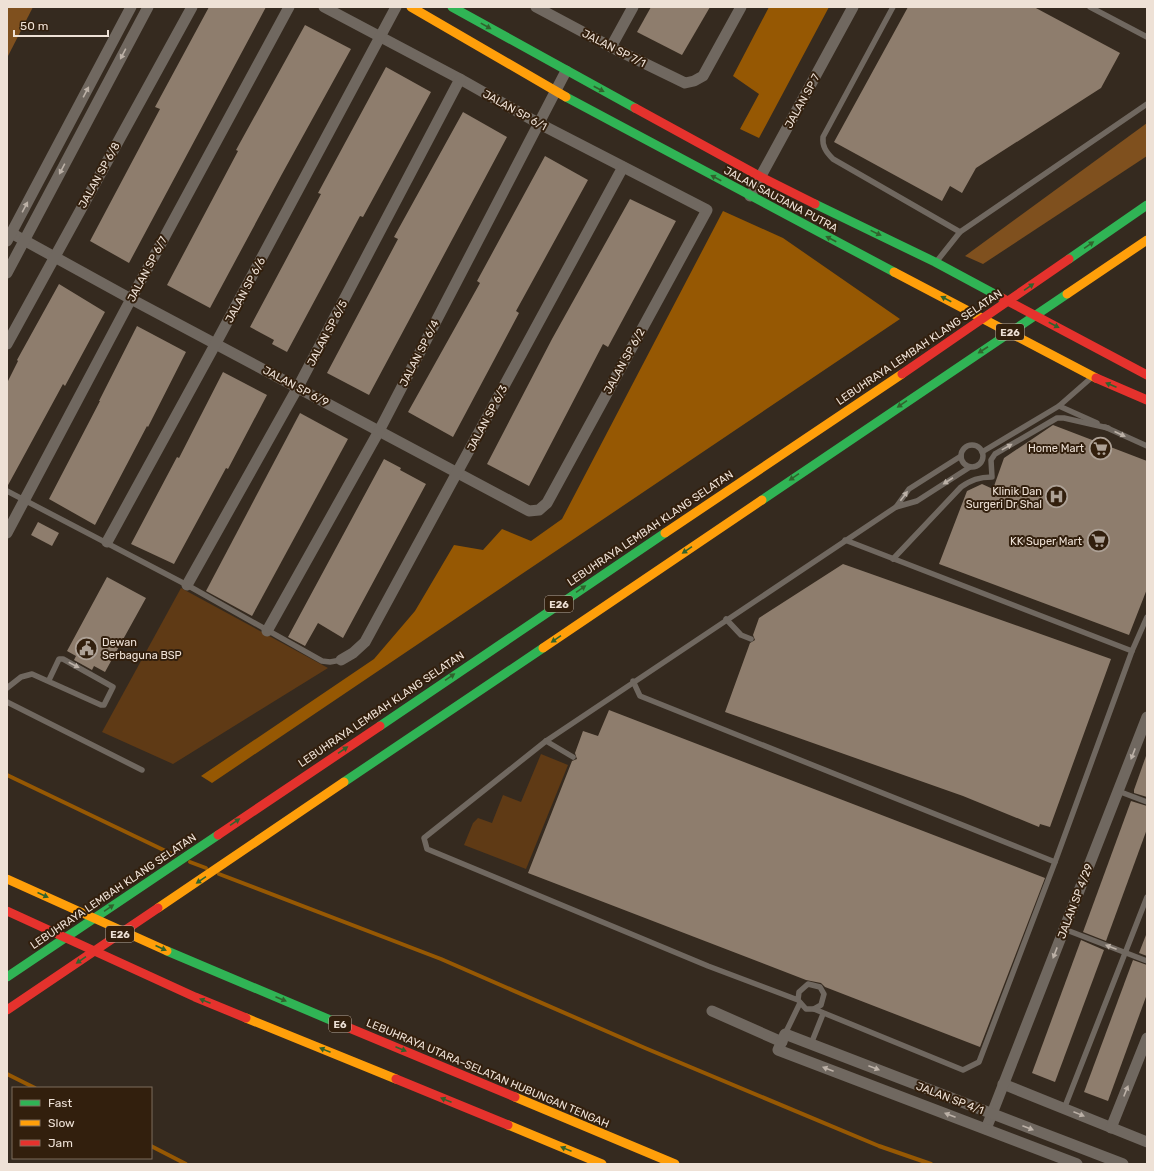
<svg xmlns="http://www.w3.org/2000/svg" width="1154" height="1171" font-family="Rubik,sans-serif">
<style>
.green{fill:#5f3a15}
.forest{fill:#7f501e}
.water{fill:#965803}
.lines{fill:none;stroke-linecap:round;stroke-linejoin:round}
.stream{stroke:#965803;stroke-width:4}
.building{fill:#8e7d6d}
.lane{stroke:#706860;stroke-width:5.5}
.street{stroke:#706860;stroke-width:11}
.fast{stroke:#30b455;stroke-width:9}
.slow{stroke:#ff9f0a;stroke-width:9}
.jam{stroke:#e5322d;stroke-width:9}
.oneway{fill:#31622d}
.oneway2{fill:#bcb1a7}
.labels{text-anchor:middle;stroke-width:4;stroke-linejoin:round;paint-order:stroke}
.shield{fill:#321f0d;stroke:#b6a79a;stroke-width:1}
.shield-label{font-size:10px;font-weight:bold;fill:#eee1d6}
.street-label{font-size:11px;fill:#eee1d6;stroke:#321f0d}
.poi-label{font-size:11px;fill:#eee1d6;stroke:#321f0d;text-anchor:end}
</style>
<rect width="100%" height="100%" fill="#352a1f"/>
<g class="green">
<path d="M181 588 328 668 173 764 102 732Z"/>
<path d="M541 754 568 765 526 869 464 845 473 823 478 818 492 823 503 795 521 802Z"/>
</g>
<g class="forest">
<path d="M7 7H33L7 58Z"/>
<path d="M1147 123V156L983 264 965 256Z"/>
</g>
<g class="water">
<path d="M769 7H829L759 138 740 129 759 94 733 76Z"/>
<path d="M723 211 783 238 900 319 212 783 201 776 374 659 415 611 454 545 483 550 502 529 531 541 562 519Z"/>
</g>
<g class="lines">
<g class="stream">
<path d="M7 775 174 855"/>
<path d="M190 862 206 868"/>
<path d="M219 874 441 959 645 1048 879 1146 931 1164"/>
<path d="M7 1074 35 1088"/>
<path d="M151 1146 186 1164"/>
</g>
</g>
<g class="building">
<path d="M209 7H266L129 263 90 241 160 109 155 107Z"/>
<path d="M651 7H710L682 55 637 32Z"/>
<path d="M908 7H1034L1120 53 1101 88 976 168 962 193 950 186 942 201 834 142Z"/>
<path d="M305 25 351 49 282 174 210 308 167 285 238 151 236 150Z"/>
<path d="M386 67 431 92 363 217 360 216 287 352 272 344 274 340 250 327 321 194 318 193Z"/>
<path d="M463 112 507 137 369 395 327 373 398 239 394 237Z"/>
<path d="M545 156 588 180 516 311 519 313 453 437 408 412 480 283 477 281Z"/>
<path d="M630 199 676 221 608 347 603 344 529 486 487 464 552 339Z"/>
<path d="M59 284 105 312 65 386 63 384 7 487V383L18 361 17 360Z"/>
<path d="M137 326 186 352 148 427 147 426 95 525 49 499 100 401H99Z"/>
<path d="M223 372 267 395 228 469 226 468 174 564 131 544 177 457 179 458Z"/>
<path d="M300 413 348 439 252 616 206 591Z"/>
<path d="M1053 425 1147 461V589L1129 635 939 564 967 491 982 484 993 489 1004 458Z"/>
<path d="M384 459 401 468 400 470 426 484 343 638 318 623 305 646 288 637Z"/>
<path d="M38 522 59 533 52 546 31 535Z"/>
<path d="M843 564 1111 659 1050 827 1040 824 1039 827 963 796 725 712 750 643 755 640 753 635 759 618Z"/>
<path d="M107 577 146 598 105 672 94 666 92 670 74 660 76 656 67 651Z"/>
<path d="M609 710 1045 878 980 1047 825 987 821 983 806 980 528 873 572 761 577 759 575 753 583 731 598 736Z"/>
<path d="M1146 756 1147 757V797L1134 793V790Z"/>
<path d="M1131 801 1147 806V829L1106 941 1083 932Z"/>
<path d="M1146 935H1147V956L1139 953Z"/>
<path d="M1081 940 1104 950 1055 1082 1032 1073Z"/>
<path d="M1133 960 1147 965V994L1108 1101 1084 1092Z"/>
</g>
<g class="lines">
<g class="lane">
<path d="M893 7 823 137C822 146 826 152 833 159L960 232"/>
<path d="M1090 7 1147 37"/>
<path d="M937 261 960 232 1147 104"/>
<path d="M1059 406 1097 423"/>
<path d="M1105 427 1147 446"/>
<circle cx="972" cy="456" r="11"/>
<path d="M982 452 1059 406 1091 378"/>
<path d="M961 456 909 489 896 507 917 501 970 467"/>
<path d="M7 491 187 585 322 661 330 662 341 660"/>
<path d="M845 540 1132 651"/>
<path d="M893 559 961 487C971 480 979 477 992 477L991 460 995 454 1057 418H1064L1108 428"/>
<path d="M726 619 741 635 751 639"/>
<path d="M633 681 640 696 1055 862"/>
<path d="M7 688 21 677 32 674 101 705H104L113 687 63 659H59L49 680"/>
<path d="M7 702 142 770"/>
<path d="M546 741 573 757"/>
<path d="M1118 791 1147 802"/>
<path d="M1064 929 1147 961"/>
<path d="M798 1000 799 992 808 984 820 987 824 994 821 1005 814 1009H806L798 1000 708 966 427 849 424 838 546 741 896 507"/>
<path d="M814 1009 963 1070 979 1062 1055 862 1132 651 1147 617"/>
<path d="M785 1034 800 1003"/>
<path d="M811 1044 823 1014"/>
<path d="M1064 1109 1147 897"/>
</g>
<g class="street">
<path d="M536 7 611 47 685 83 694 81 703 76 741 7"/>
<path d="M611 47 633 7"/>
<path d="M750 196 853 7"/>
<path d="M11 233 131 299 529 511 539 510 547 503 707 210 538 123 460 79 324 7"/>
<path d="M7 241 131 7"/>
<path d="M7 273 148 7"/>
<path d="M7 344 192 7"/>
<path d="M7 533 131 299 289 7"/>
<path d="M107 542 216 343 396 7"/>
<path d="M187 585 298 387 460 79"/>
<path d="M267 631 379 431 566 71"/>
<path d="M341 660 353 653 365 642 623 167"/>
<path d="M712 1011 782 1042"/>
<path d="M1003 1084 1147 1142"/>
<path d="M1111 1128 1147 1038"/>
<path d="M986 1129 1147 717"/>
<path d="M1077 1164 778 1050 785 1034 1123 1164"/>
</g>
<g class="fast">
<path d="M452 7 635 108"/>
<path d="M566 97 894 272"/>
<path d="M815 204 935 262 1002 298"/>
<path d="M1069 259 1147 205"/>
<path d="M762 500 1067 294"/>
<path d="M380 726 665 533"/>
<path d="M344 782 543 648"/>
<path d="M167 951 347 1027"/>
<path d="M7 977 218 835"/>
</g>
<g class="slow">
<path d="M411 7 566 97"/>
<path d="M894 272 1096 378"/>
<path d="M1067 294 1147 240"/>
<path d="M665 533 902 374"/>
<path d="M543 648 762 500"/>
<path d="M7 879 167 951"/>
<path d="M158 908 344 782"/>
<path d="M246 1018 396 1079"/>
<path d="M515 1097 675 1164"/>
<path d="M508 1125 602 1164"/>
</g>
<g class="jam">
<path d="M635 108 761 177 815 204"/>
<path d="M1002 298 1147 375"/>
<path d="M902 374 1069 259"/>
<path d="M1096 378 1147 400"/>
<path d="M218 835 380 726"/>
<path d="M7 911 195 997 246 1018"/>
<path d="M7 1010 158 908"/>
<path d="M347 1027 515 1097"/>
<path d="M396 1079 508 1125"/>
</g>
</g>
<defs><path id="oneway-solid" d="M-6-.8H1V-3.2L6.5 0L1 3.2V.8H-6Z"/></defs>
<g class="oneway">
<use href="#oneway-solid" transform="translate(486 26) rotate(29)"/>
<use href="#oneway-solid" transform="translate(599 89) rotate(28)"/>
<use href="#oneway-solid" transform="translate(716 178) rotate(-152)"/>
<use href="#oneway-solid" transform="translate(876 233) rotate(26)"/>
<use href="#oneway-solid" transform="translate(831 239) rotate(-152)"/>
<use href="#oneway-solid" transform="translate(1089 245) rotate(-35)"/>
<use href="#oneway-solid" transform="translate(1029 287) rotate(-34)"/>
<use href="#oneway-solid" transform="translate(946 299) rotate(-152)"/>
<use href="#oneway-solid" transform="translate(1054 325) rotate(28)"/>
<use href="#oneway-solid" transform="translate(983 350) rotate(147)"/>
<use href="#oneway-solid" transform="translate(1111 385) rotate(-157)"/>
<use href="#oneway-solid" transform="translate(902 404) rotate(146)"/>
<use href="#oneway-solid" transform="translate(794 477) rotate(146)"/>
<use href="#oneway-solid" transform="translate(687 550) rotate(146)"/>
<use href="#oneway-solid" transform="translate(581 589) rotate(-34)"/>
<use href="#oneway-solid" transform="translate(556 639) rotate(146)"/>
<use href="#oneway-solid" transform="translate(450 677) rotate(-34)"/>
<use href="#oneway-solid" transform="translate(343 750) rotate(-34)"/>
<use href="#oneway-solid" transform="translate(235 822) rotate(-34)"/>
<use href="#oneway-solid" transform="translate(201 880) rotate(146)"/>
<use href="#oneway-solid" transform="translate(43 895) rotate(24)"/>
<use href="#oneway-solid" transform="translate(109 908) rotate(-34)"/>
<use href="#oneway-solid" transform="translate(161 948) rotate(24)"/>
<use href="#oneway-solid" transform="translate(81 960) rotate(146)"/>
<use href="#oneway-solid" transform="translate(281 999) rotate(23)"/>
<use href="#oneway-solid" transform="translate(205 1001) rotate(-158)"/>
<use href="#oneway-solid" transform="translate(401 1049) rotate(23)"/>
<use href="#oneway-solid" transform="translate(325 1050) rotate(-158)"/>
<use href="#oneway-solid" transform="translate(446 1100) rotate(-158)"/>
<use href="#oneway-solid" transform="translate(566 1149) rotate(-158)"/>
</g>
<g class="oneway2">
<use href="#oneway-solid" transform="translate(123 54) rotate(118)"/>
<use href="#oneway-solid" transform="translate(86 92) rotate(-62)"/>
<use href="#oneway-solid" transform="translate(62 169) rotate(118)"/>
<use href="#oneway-solid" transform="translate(25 207) rotate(-62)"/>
<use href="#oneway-solid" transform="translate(1120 434) rotate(24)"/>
<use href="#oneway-solid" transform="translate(1007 447) rotate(-29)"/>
<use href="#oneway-solid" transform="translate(948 481) rotate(147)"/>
<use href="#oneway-solid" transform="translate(904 496) rotate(-53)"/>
<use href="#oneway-solid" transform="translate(74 665) rotate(28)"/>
<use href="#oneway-solid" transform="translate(1133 754) rotate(111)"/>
<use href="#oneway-solid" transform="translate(1111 947) rotate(-159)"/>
<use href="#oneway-solid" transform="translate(1055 953) rotate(111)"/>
<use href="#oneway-solid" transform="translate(874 1068) rotate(21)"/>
<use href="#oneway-solid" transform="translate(828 1069) rotate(-159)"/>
<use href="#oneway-solid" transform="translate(1126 1091) rotate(-68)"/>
<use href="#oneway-solid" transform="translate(1079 1114) rotate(22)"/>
<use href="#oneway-solid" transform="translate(950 1115) rotate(-159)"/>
<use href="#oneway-solid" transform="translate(1028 1128) rotate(21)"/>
</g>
<defs>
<symbol id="supermarket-ring" viewBox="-11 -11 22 22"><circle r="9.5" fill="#321f0d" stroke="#ada196" stroke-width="1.5"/><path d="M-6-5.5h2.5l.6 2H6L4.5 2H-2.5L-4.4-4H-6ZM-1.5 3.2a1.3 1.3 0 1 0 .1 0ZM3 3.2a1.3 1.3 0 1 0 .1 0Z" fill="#ada196"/></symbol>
<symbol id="hospital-ring" viewBox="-11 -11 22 22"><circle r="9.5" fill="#321f0d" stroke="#ada196" stroke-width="1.5"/><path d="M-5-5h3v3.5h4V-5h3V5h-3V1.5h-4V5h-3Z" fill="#ada196"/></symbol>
<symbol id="civic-ring" viewBox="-11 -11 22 22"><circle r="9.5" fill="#321f0d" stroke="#ada196" stroke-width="1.5"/><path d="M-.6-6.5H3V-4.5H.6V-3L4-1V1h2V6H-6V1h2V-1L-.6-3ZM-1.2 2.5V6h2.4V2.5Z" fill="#ada196"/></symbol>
</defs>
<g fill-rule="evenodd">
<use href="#supermarket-ring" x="1088" y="436" width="25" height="25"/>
<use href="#hospital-ring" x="1044" y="484" width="25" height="25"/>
<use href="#supermarket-ring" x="1086" y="528" width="25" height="25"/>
<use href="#civic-ring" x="74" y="636" width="25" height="25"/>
</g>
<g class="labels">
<g class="shield">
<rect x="996" y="324" width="28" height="16" rx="3"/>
<rect x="545" y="596" width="28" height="16" rx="3"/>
<rect x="106" y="926" width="28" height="16" rx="3"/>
<rect x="329" y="1016" width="22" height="16" rx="3"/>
</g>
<g class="shield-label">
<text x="1010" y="336">E26</text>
<text x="559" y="608">E26</text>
<text x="120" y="938">E26</text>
<text x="340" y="1028">E6</text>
</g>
<g class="street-label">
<text transform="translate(614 48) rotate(27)" y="4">JALAN SP 7/1</text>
<text transform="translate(802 101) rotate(-61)" y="4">JALAN SP 7</text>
<text transform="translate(515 110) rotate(29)" y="4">JALAN SP 6/1</text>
<text transform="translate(99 175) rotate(-61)" y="4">JALAN SP 6/8</text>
<text transform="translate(781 199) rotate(28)" y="4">JALAN SAUJANA PUTRA</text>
<text transform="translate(147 269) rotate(-62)" y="4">JALAN SP 6/7</text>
<text transform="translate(245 290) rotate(-62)" y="4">JALAN SP 6/6</text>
<text transform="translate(327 333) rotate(-62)" y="4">JALAN SP 6/5</text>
<text transform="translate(919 347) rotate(-34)" y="4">LEBUHRAYA LEMBAH KLANG SELATAN</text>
<text transform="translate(419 353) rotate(-63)" y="4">JALAN SP 6/4</text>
<text transform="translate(624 361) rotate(-61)" y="4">JALAN SP 6/2</text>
<text transform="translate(296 386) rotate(28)" y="4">JALAN SP 6/9</text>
<text transform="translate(487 418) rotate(-62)" y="4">JALAN SP 6/3</text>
<text transform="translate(650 528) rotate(-34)" y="4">LEBUHRAYA LEMBAH KLANG SELATAN</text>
<text transform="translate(381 709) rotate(-34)" y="4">LEBUHRAYA LEMBAH KLANG SELATAN</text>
<text transform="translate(113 891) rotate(-34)" y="4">LEBUHRAYA LEMBAH KLANG SELATAN</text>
<text transform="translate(1075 901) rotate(-69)" y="4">JALAN SP 4/29</text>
<text transform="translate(488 1073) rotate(23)" y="4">LEBUHRAYA UTARA–SELATAN HUBUNGAN TENGAH</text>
<text transform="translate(950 1098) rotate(21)" y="4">JALAN SP 4/1</text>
</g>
<g class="poi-label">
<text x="1084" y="452">Home Mart</text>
<text x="1042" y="495">Klinik Dan<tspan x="1042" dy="13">Surgeri Dr Shal</tspan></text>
<text x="1082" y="545">KK Super Mart</text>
<text x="102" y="646" text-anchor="start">Dewan<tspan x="102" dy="13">Serbaguna BSP</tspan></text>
</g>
</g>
<rect width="1154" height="1171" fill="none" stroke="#eee1d6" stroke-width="16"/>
<rect x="12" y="1087" width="140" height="72" fill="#321f0d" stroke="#7d6d5d"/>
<rect x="20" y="1100" width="20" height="6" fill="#30b455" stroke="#7d6d5d"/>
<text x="48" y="1107" font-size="12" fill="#eee1d6">Fast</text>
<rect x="20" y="1120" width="20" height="6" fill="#ff9f0a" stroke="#7d6d5d"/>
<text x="48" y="1127" font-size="12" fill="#eee1d6">Slow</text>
<rect x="20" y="1140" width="20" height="6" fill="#e5322d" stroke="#7d6d5d"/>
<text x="48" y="1147" font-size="12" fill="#eee1d6">Jam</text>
<path d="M14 30v6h94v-6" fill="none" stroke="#eee1d6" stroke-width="2"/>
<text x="20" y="30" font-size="12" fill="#eee1d6" stroke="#321f0d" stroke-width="3" paint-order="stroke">50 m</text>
</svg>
